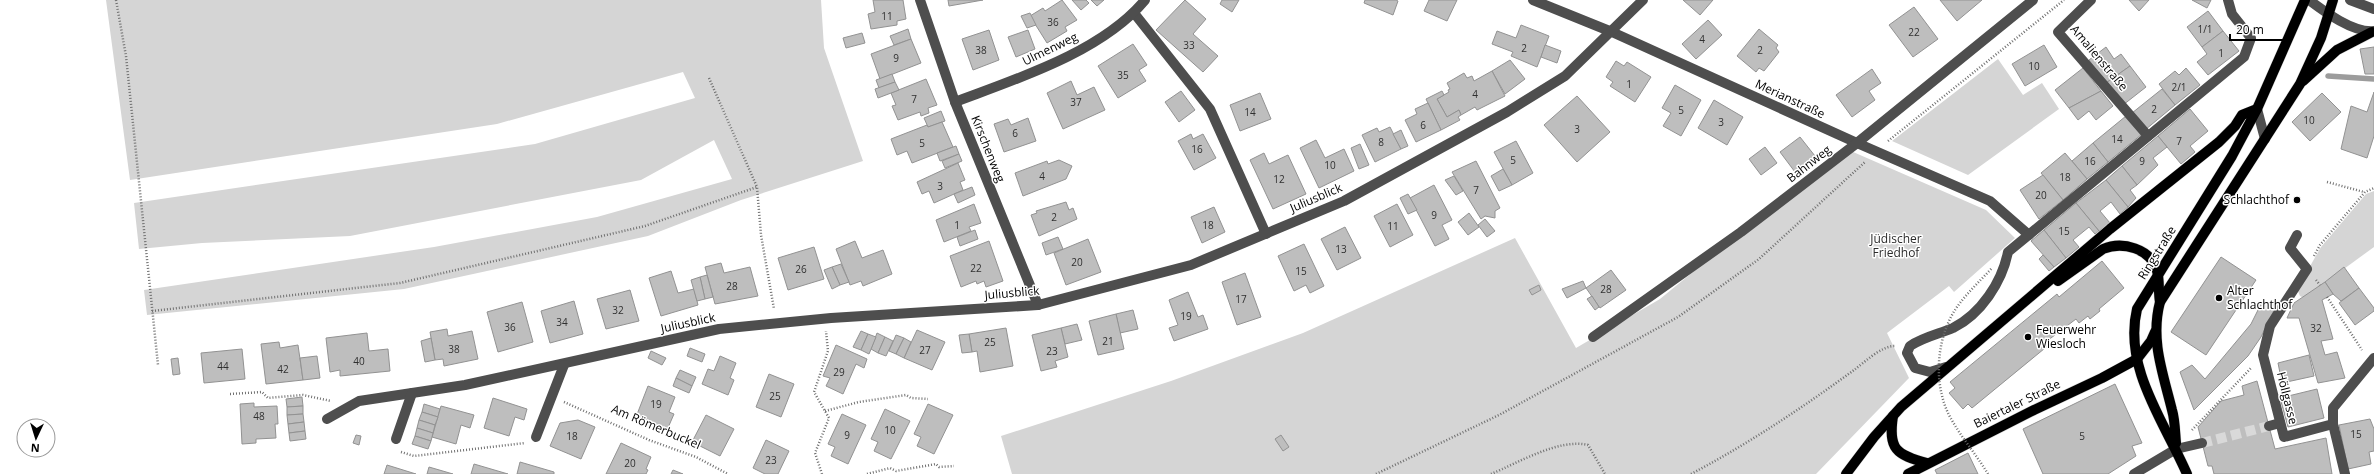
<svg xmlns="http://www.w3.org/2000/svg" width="2374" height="474" font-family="'Open Sans',sans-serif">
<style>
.green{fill:#d5d5d5}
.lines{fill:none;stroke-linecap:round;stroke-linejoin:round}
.stream{stroke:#9c9c9c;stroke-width:5.5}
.building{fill:#bebebe;stroke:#929292}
.minor-tunnel{stroke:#d9d9d9;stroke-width:10;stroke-dasharray:10 5;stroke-linecap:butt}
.major-casing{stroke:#dbdbdb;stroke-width:11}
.path{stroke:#707070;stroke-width:2.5;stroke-dasharray:1 2;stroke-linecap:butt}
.minor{stroke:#4e4e4e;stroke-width:10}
.major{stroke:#000;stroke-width:10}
.path-bridge{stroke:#707070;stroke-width:2.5;stroke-dasharray:1 2;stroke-linecap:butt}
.poi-dot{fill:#000;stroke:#fff;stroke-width:1.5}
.labels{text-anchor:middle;stroke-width:3;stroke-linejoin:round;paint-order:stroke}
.number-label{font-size:10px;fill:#303030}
.street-label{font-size:12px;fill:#000;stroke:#fff}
.poi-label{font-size:12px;fill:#000;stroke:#fff;text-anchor:start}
.park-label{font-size:12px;fill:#2c2c2c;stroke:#fff}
</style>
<rect width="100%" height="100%" fill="#fff"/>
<g class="green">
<path d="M106 0H821L824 48 863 161 741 200 648 236 404 289 147 315 144 290 434 247 597 217 732 179 714 140 641 180 350 236 202 243 139 249 134 203 535 144 695 98 683 72 497 124 130 180Z"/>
<path d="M1998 59 2023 95 2042 83 2059 109 1968 175 1892 141Z"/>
<path d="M1844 148 1986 210 2015 238 1954 292 1949 286 1887 333 1909 378 1816 474H1012L1001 436 1171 381 1303 333 1515 238 1576 348 1660 299Z"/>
<path d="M2374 191V247L2304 298 2300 296 2297 289 2321 247 2366 194Z"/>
</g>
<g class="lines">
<path class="stream" d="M2328 76 2374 79"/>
</g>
<g class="building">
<path d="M873 0H903L906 19 897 21V25L871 29 868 14 875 12Z"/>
<path d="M948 0H983L949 6Z"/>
<path d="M1062 0 1077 20 1065 27 1067 31 1047 43 1030 16 1043 8 1045 11Z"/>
<path d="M1072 0H1086L1089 3 1081 10Z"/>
<path d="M1091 0H1104L1097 6Z"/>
<path d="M1185 0 1206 19 1193 34 1218 56 1203 72 1156 30Z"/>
<path d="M1222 0H1239L1232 12 1220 4Z"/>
<path d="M1365 0H1396L1398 1 1393 15 1364 3Z"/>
<path d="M1429 0H1457L1447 21 1424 11Z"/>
<path d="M1683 0H1713L1700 15Z"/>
<path d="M1940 0H1982L1957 21Z"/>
<path d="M2129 0H2149L2139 11Z"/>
<path d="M2192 0H2211L2207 8Z"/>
<path d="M1914 7 1938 39 1913 57 1889 25Z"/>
<path d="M2208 11 2223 31 2202 47 2187 27Z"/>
<path d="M1030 13 1036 25 1027 28 1021 16Z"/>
<path d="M1708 20 1722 35 1696 59 1682 44Z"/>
<path d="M1521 25 1549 36 1537 67 1511 56 1513 52 1492 44 1497 31 1516 38Z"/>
<path d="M908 29 911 39 894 45 890 36Z"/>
<path d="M1759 29 1778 45 1776 48 1779 52 1764 71 1759 68 1756 72 1737 56Z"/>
<path d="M989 30 999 60 973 70 962 39Z"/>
<path d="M1028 30 1035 49 1016 57 1008 37Z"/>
<path d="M2223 31 2239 51 2208 75 2197 62 2207 54 2202 47Z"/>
<path d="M862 33 865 43 846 48 843 38Z"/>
<path d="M911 39 921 63 880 79 871 54Z"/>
<path d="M1133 44 1147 65 1139 70 1146 81 1118 98 1098 66Z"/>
<path d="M1545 45 1561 51 1557 63 1541 57Z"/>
<path d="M2044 45 2057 67 2025 86 2012 64Z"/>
<path d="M2106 47 2114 59 2121 54 2130 66 2106 83 2089 60Z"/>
<path d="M2374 47V74H2365L2360 49Z"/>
<path d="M1510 60 1525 79 1505 94 1492 71Z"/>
<path d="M1616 61 1624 66 1627 62 1651 77 1635 102 1610 86 1613 82 1606 77Z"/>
<path d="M2130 66 2146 87 2123 105 2106 83Z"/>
<path d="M2083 68 2101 91 2069 108 2055 90Z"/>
<path d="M2186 68 2200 85 2175 105 2159 84 2175 71 2179 75Z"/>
<path d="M1872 69 1881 83 1869 91 1875 100 1852 117 1836 95Z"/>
<path d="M1492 71 1505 96 1477 110 1475 107 1461 115 1459 110 1447 117 1437 99 1449 92 1448 90 1450 89 1447 83 1464 73 1467 78 1472 76 1474 81Z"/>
<path d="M892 74 895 82 879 88 876 80Z"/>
<path d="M926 79 937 105 928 108 929 113 921 116 920 112 898 120 892 106 896 105 891 93Z"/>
<path d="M1071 81 1077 95 1094 87 1105 110 1063 129 1047 93Z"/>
<path d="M895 82 899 90 878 98 875 89Z"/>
<path d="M1675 85 1701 100 1681 136 1663 126 1671 113 1662 108Z"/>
<path d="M2162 89 2175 105 2145 130 2132 113Z"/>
<path d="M1181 91 1195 110 1179 122 1165 102Z"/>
<path d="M1442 91 1444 95 1437 99 1447 117 1459 110 1461 115 1458 117 1460 120 1441 130 1426 99Z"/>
<path d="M2101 91 2113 106 2096 120 2089 111 2078 120 2069 108Z"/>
<path d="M2374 92V136L2367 158 2341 149 2351 106 2367 112Z"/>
<path d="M1260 93 1271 119 1240 131 1230 105Z"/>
<path d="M2322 93 2341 112 2310 141 2292 122Z"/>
<path d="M1577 96 1610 132 1577 162 1544 125Z"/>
<path d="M1714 100 1743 117 1727 145 1698 128Z"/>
<path d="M1428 103 1441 130 1416 142 1405 120 1417 114 1415 109Z"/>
<path d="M2190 109 2208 131 2190 146 2195 152 2181 164 2158 136Z"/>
<path d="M941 111 945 121 928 127 924 118Z"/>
<path d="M2126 116 2142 134 2108 162 2093 143Z"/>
<path d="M1028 118 1036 141 1004 152 994 124 1008 119 1011 125Z"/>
<path d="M942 122 953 147 912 163 907 151 897 155 891 139 927 125 928 127Z"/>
<path d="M1390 127 1401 149 1375 162 1362 135 1377 128 1379 132Z"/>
<path d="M1401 130 1408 146 1401 149 1393 134Z"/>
<path d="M1191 134 1193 139 1203 134 1216 158 1194 170 1178 141Z"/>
<path d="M2158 136 2167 147 2153 158 2158 165 2137 185 2122 166Z"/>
<path d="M1800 137 1815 156 1795 172 1780 152Z"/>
<path d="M1316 140 1325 158 1344 149 1354 171 1319 188 1300 148Z"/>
<path d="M1516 141 1533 173 1512 185 1494 152Z"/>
<path d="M2093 143 2108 162 2087 179 2072 161Z"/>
<path d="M1360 144 1369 165 1359 169 1351 148Z"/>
<path d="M956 146 959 154 940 161 937 153Z"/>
<path d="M1765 147 1777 163 1761 175 1749 159Z"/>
<path d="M1264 153 1269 164 1288 155 1306 194 1273 209 1250 160Z"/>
<path d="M2065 153 2087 179 2063 200 2041 173Z"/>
<path d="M959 154 962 161 945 168 942 161Z"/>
<path d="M1059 160 1072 166 1066 179 1023 196 1015 173 1047 161 1048 164Z"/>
<path d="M1476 161 1500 208 1495 211V218L1485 216 1481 219 1452 172Z"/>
<path d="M958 163 965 180 960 182 963 190 934 203 929 191 922 194 917 182Z"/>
<path d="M2122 166 2137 185 2130 190 2136 198 2128 207 2106 180Z"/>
<path d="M1503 169 1512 185 1499 191 1491 176Z"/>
<path d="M2043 175 2063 200 2039 219 2020 190Z"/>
<path d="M1454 176 1463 191 1456 195 1445 180Z"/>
<path d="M2106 180 2128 207 2120 214 2111 202 2100 211 2110 223 2099 231 2076 203Z"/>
<path d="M1434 185 1452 220 1442 225 1449 239 1435 246 1410 198Z"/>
<path d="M972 187 975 195 958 203 954 194Z"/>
<path d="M1408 194 1417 210 1408 214 1400 198Z"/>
<path d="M1066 202 1069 210 1073 208 1077 219 1039 236 1031 215 1037 213 1036 211Z"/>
<path d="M2076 203 2099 231 2095 234 2089 227 2073 240 2079 247 2066 258 2044 230Z"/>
<path d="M974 204 981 223 969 227 971 231 944 242 936 220Z"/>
<path d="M1397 204 1413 235 1390 247 1374 216Z"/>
<path d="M1214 207 1225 232 1202 243 1191 217Z"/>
<path d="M1469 213 1479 227 1468 235 1458 222Z"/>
<path d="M1485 219 1495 231 1487 237 1478 225Z"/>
<path d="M1345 227 1361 258 1337 270 1321 239Z"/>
<path d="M975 230 978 239 960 246 957 237Z"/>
<path d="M2044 230 2066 258 2054 267 2031 241Z"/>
<path d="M1058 237 1063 249 1046 255 1042 243Z"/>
<path d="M1088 239 1101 272 1066 285 1054 253Z"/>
<path d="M855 241 862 258 883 250 892 274 863 286 861 281 850 285 836 249Z"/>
<path d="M989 241 1003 281 986 287 984 281 977 284 976 281 961 287 950 256Z"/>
<path d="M1304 244 1324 286 1310 293 1306 285 1294 291 1278 256Z"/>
<path d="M814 247 824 279 788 290 778 258Z"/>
<path d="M2043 255 2054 267 2049 271 2039 259Z"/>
<path d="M2221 257 2256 280 2206 355 2171 332Z"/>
<path d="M2102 261 2124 288 2099 309 2100 311 2090 319 2088 316 2079 323 2076 319 2047 341 2050 344 1972 408 1968 404 1963 409 1949 393 1955 388 1950 382 2057 294 2059 297Z"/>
<path d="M721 263 724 273 750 267 758 296 715 304 705 267Z"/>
<path d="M841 264 849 282 840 285 832 267Z"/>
<path d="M832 267 840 285 832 289 824 270Z"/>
<path d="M2344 267 2359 288 2341 301 2333 294 2325 282Z"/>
<path d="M1611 270 1626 290 1600 308 1586 288Z"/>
<path d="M671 271 678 293 694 289 698 305 661 316 649 278Z"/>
<path d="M1245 273 1261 317 1237 325 1222 282Z"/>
<path d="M707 275 713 297 705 299 700 277Z"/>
<path d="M700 277 705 299 697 301 691 280Z"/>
<path d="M1583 281 1586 288 1567 298 1562 289Z"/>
<path d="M2325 282 2333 294 2322 300 2333 339 2321 341 2325 355 2337 352 2345 378 2318 383 2299 318H2287L2294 303Z"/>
<path d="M1539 285 1541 290 1532 295 1529 290Z"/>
<path d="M2359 288 2374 308V311L2355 325 2339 303Z"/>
<path d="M630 290 639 321 606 329 597 299Z"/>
<path d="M1188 292 1198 317 1203 315 1208 329 1174 341 1169 328 1178 325 1169 300Z"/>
<path d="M1592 296 1599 307 1595 310 1587 299Z"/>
<path d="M574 301 583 334 550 343 541 311Z"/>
<path d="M522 302 533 342 498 352 487 312Z"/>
<path d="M2262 302 2277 304 2261 337 2248 356 2194 410 2180 372 2192 365 2205 379 2251 324Z"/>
<path d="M1133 310 1138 329 1120 333 1116 314Z"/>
<path d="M1116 314 1124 349 1098 355 1089 321Z"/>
<path d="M1077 324 1082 340 1065 344 1061 328Z"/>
<path d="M1006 328 1013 366 980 372 977 351 972 352 969 334Z"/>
<path d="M1061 328 1068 357 1055 361 1057 367 1041 371 1032 335Z"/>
<path d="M447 329 448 336 472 331 478 359 444 366 443 359 435 360 430 332Z"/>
<path d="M917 330 945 342 932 370 904 358Z"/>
<path d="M861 331 868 334 861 350 853 347Z"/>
<path d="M367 333 369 351 388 349 390 371 340 376V370L330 372 326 338Z"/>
<path d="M877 333 885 337 878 353 871 349Z"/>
<path d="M868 334 876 337 869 354 861 350Z"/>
<path d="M969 334 972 352 962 353 959 335Z"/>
<path d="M896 335 904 338 896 354 889 351Z"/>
<path d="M885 337 893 341 886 356 878 353Z"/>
<path d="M431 338 435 360 425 362 421 341Z"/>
<path d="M904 338 911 342 904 358 896 354Z"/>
<path d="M279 342 280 348 298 345 303 380 266 384 261 344Z"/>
<path d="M836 345 867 359 864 368 856 364 843 394 826 386 830 378 823 376Z"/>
<path d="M690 348 705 354 702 362 687 356Z"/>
<path d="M242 349 245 379 204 383 201 353Z"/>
<path d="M651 351 666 358 662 365 648 358Z"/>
<path d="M2309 355 2314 376 2282 383 2278 363Z"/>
<path d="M317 356 320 378 303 380 300 358Z"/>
<path d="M720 356 736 363 730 378 734 380 728 395 702 384 708 369 714 371Z"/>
<path d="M178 358 180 374 173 375 171 359Z"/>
<path d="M680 370 696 377 692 386 676 378Z"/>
<path d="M769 374 794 384 781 417 756 407Z"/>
<path d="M676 378 692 386 689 393 673 386Z"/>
<path d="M2257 381 2275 449 2326 438 2332 474H2214L2212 466H2208L2198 427 2221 401 2244 395 2242 386Z"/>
<path d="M2115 384 2142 443 2132 446 2136 456 2108 474H2043L2023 429Z"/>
<path d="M648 386 675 397 669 412 674 414 667 430 636 417Z"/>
<path d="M2317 389 2324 418 2288 427 2280 398Z"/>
<path d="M302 397 303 406 287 407 286 399Z"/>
<path d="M493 398 527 409 524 420 515 417 509 436 484 428Z"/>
<path d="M254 403V407L277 406 278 424H275L276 438 256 439V443L242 444 240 404Z"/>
<path d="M424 404 440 409 438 417 422 412Z"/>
<path d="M928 404 953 415 934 454 917 446 921 437 914 434Z"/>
<path d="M303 406V414L287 415V407Z"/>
<path d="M441 406 474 415 470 428 461 425 456 444 432 437Z"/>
<path d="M885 409 910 421 891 459 874 451 878 442 871 439Z"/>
<path d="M422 412 438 417 435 425 419 420Z"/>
<path d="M303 414 304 422 288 424 287 415Z"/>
<path d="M842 414 866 425 848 464 831 456 835 447 828 444Z"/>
<path d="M706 415 734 429 720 456 692 442Z"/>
<path d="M2370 419 2374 429V451L2369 452 2371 464 2348 469 2339 425Z"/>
<path d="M419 420 435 425 433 433 417 428Z"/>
<path d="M578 420 595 427 581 459 550 446 560 423Z"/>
<path d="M304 422 305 431 289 433 288 424Z"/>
<path d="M417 428 433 433 431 441 415 436Z"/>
<path d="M305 431 306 439 290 441 289 433Z"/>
<path d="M356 435 361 436 359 445 353 443Z"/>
<path d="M1281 435 1289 447 1283 451 1275 439Z"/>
<path d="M415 436 431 441 428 449 412 444Z"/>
<path d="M766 440 789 451 778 474H765L753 468Z"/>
<path d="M621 443 651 457 646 469 648 470 646 474H606Z"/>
<path d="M1968 453 1978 474H1937L1935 470Z"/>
<path d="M520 462 554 472V474H517Z"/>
<path d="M474 464 508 474H471Z"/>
<path d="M387 465 416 474H384Z"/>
<path d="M429 467 453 474H427Z"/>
<path d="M673 470 683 474H671Z"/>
</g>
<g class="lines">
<path class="minor-tunnel" d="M2202 443 2269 426"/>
<defs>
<g id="major">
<path d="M2303 81 2337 50 2372 32"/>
<path d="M2058 281 2103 249C2122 241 2151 248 2157 271 2160 280 2158 292 2160 302"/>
<path d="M1893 416C1888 449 1896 455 1927 463"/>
<path d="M2176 443C2175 432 2175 420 2172 410 2163 373 2150 340 2160 302L2300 84 2321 38 2333 0"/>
<path d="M1846 474 1874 437 1901 407 2110 229 2219 142 2235 126 2242 115 2257 109"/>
<path d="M1908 474 2034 410 2102 378 2137 359 2151 341 2155 332"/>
<path d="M2187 474C2165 423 2123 368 2137 309L2232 156 2257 109 2305 0"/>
</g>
</defs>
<use href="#major" class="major-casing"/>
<g class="path">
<path d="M116 0 126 56 158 365"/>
<path d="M709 78 757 187 761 235 774 309"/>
<path d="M1888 141 2064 0"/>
<path d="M2327 182 2364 192"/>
<path d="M2314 256 2320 245 2365 192 2374 188"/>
<path d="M2316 280 2320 285"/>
<path d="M2327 297 2362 350"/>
<path d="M152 311 400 283 645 226 757 187"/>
<path d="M230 394 262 392 268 398 303 395 331 401"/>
<path d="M564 402 649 440 696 457 728 474"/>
<path d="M825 411 859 402 906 395 911 398 928 399"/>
<path d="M2192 430 2252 367"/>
<path d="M401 452 414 456 525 443"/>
<path d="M822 474 815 453 829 418 814 392 828 351 826 331"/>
<path d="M867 474 890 468 896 471 936 464 939 467 954 466"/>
<path d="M1376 474 1499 415 1678 317 1759 259 1865 162"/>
<path d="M1491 474C1518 463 1559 438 1588 445L1605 474"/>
<path d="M1691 474C1748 444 1802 408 1854 370 1865 362 1881 346 1895 346"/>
</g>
<g class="minor">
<path d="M920 0 955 102 1038 305"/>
<path d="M1533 0 1612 32 1857 143 1990 201 2029 235"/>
<path d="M2091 0 2058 32 2148 136"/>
<path d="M2309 0C2325 12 2353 33 2374 31"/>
<path d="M2350 0 2374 9"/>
<path d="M1134 13 1210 109 1266 234"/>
<path d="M955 102C1016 79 1102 52 1145 0"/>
<path d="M2257 109 2265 139"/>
<path d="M2297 235 2290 248 2307 269 2270 326 2263 355 2284 437 2333 424"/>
<path d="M1593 337 1741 232 1857 143 2033 0"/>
<path d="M1946 367 1930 372 1915 368 1907 353 1910 346C1923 337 1939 334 1953 328 1981 314 2002 282 2008 252L2244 57 2251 38 2232 14 2228 0"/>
<path d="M327 419 359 401 465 385 719 329 831 318 1038 305 1191 265 1344 201 1507 112 1565 76 1643 0"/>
<path d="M2269 426 2280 423"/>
<path d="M536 437 564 365"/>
<path d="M396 439 412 393"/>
<path d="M2134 474 2176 449 2202 443"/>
<path d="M2345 474 2333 424V408L2374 358"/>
</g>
<use href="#major" class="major"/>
<path class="path-bridge" d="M1988 474C1976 454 1960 436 1949 415 1933 383 1936 337 1957 307 1967 293 1980 281 1992 268"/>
</g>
<g class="poi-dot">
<circle cx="2297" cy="200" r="4"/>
<circle cx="2219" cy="298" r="4"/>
<circle cx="2028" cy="337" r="4"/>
</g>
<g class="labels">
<g class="number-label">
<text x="887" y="20">11</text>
<text x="1053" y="26">36</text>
<text x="2205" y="33">1/1</text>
<text x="1914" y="36">22</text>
<text x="1702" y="43">4</text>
<text x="1189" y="49">33</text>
<text x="1524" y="52">2</text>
<text x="981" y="54">38</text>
<text x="1760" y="54">2</text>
<text x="2221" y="57">1</text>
<text x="896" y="62">9</text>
<text x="2034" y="70">10</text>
<text x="1123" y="79">35</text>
<text x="1629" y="88">1</text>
<text x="2179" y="91">2/1</text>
<text x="1475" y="98">4</text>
<text x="914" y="103">7</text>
<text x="1076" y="106">37</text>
<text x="2154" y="113">2</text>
<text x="1681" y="114">5</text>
<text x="1250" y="116">14</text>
<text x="2309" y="124">10</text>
<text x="1721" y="126">3</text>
<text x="1423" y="129">6</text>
<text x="1577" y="133">3</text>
<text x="1015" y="137">6</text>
<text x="2117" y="143">14</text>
<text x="2179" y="145">7</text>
<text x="1381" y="146">8</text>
<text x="922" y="147">5</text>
<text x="1197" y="153">16</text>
<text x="1513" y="164">5</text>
<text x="2090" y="165">16</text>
<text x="2142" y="165">9</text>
<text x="1330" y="169">10</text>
<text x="1042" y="180">4</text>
<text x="2065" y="181">18</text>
<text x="1279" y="183">12</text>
<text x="940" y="190">3</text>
<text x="1476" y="194">7</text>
<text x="2041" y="199">20</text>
<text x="1434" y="219">9</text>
<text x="1054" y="221">2</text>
<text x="957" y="229">1</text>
<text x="1208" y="229">18</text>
<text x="1393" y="230">11</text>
<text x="2064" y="235">15</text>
<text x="1341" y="253">13</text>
<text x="1077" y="266">20</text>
<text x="976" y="272">22</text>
<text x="801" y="273">26</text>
<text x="1301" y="275">15</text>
<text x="732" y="290">28</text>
<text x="1606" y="293">28</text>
<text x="1241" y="303">17</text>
<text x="618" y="314">32</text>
<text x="1186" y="320">19</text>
<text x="562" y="326">34</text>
<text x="510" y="331">36</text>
<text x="2316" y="332">32</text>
<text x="1108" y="345">21</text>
<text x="990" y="346">25</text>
<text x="454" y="353">38</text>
<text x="925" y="354">27</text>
<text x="1052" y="355">23</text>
<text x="359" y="365">40</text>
<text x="223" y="370">44</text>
<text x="283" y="373">42</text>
<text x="839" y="376">29</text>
<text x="775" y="400">25</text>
<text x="656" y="408">19</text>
<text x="259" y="420">48</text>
<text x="890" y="434">10</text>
<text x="2356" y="438">15</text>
<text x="847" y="439">9</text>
<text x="572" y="440">18</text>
<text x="2082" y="440">5</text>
<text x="771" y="464">23</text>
<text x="630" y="467">20</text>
</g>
<g class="street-label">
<text transform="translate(1050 49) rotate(-26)" y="4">Ulmenweg</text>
<text transform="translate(2099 58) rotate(50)" y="4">Amalienstraße</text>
<text transform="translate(1790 99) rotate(25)" y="4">Merianstraße</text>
<text transform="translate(988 149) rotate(68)" y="4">Kirschenweg</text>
<text transform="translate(1809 164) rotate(-38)" y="4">Bahnweg</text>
<text transform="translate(1316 198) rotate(-23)" y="4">Juliusblick</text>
<text transform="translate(2157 253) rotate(-58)" y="4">Ringstraße</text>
<text transform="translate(1012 293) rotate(-5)" y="4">Juliusblick</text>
<text transform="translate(688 323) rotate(-12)" y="4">Juliusblick</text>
<text transform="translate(2287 398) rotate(76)" y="4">Höllgasse</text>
<text transform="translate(2017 404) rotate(-26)" y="4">Baiertaler Straße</text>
<text transform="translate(656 427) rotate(23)" y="4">Am Römerbuckel</text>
</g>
<g class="poi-label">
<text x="2289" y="204" text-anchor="end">Schlachthof</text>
<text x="2227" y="295">Alter<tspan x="2227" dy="14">Schlachthof</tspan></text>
<text x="2036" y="334">Feuerwehr<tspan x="2036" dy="14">Wiesloch</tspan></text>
</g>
<g class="park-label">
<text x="1896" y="243">Jüdischer<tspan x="1896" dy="14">Friedhof</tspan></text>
</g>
</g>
<g transform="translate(36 438) rotate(184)"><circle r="19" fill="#ffffff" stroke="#999999"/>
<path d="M0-3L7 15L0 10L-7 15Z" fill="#000000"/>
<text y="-6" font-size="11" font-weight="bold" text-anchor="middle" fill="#000000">N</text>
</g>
<path d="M2230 34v6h56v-6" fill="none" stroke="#000000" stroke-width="2"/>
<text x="2236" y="34" font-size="12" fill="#000000" stroke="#ffffff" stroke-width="3" paint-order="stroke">20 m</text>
</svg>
